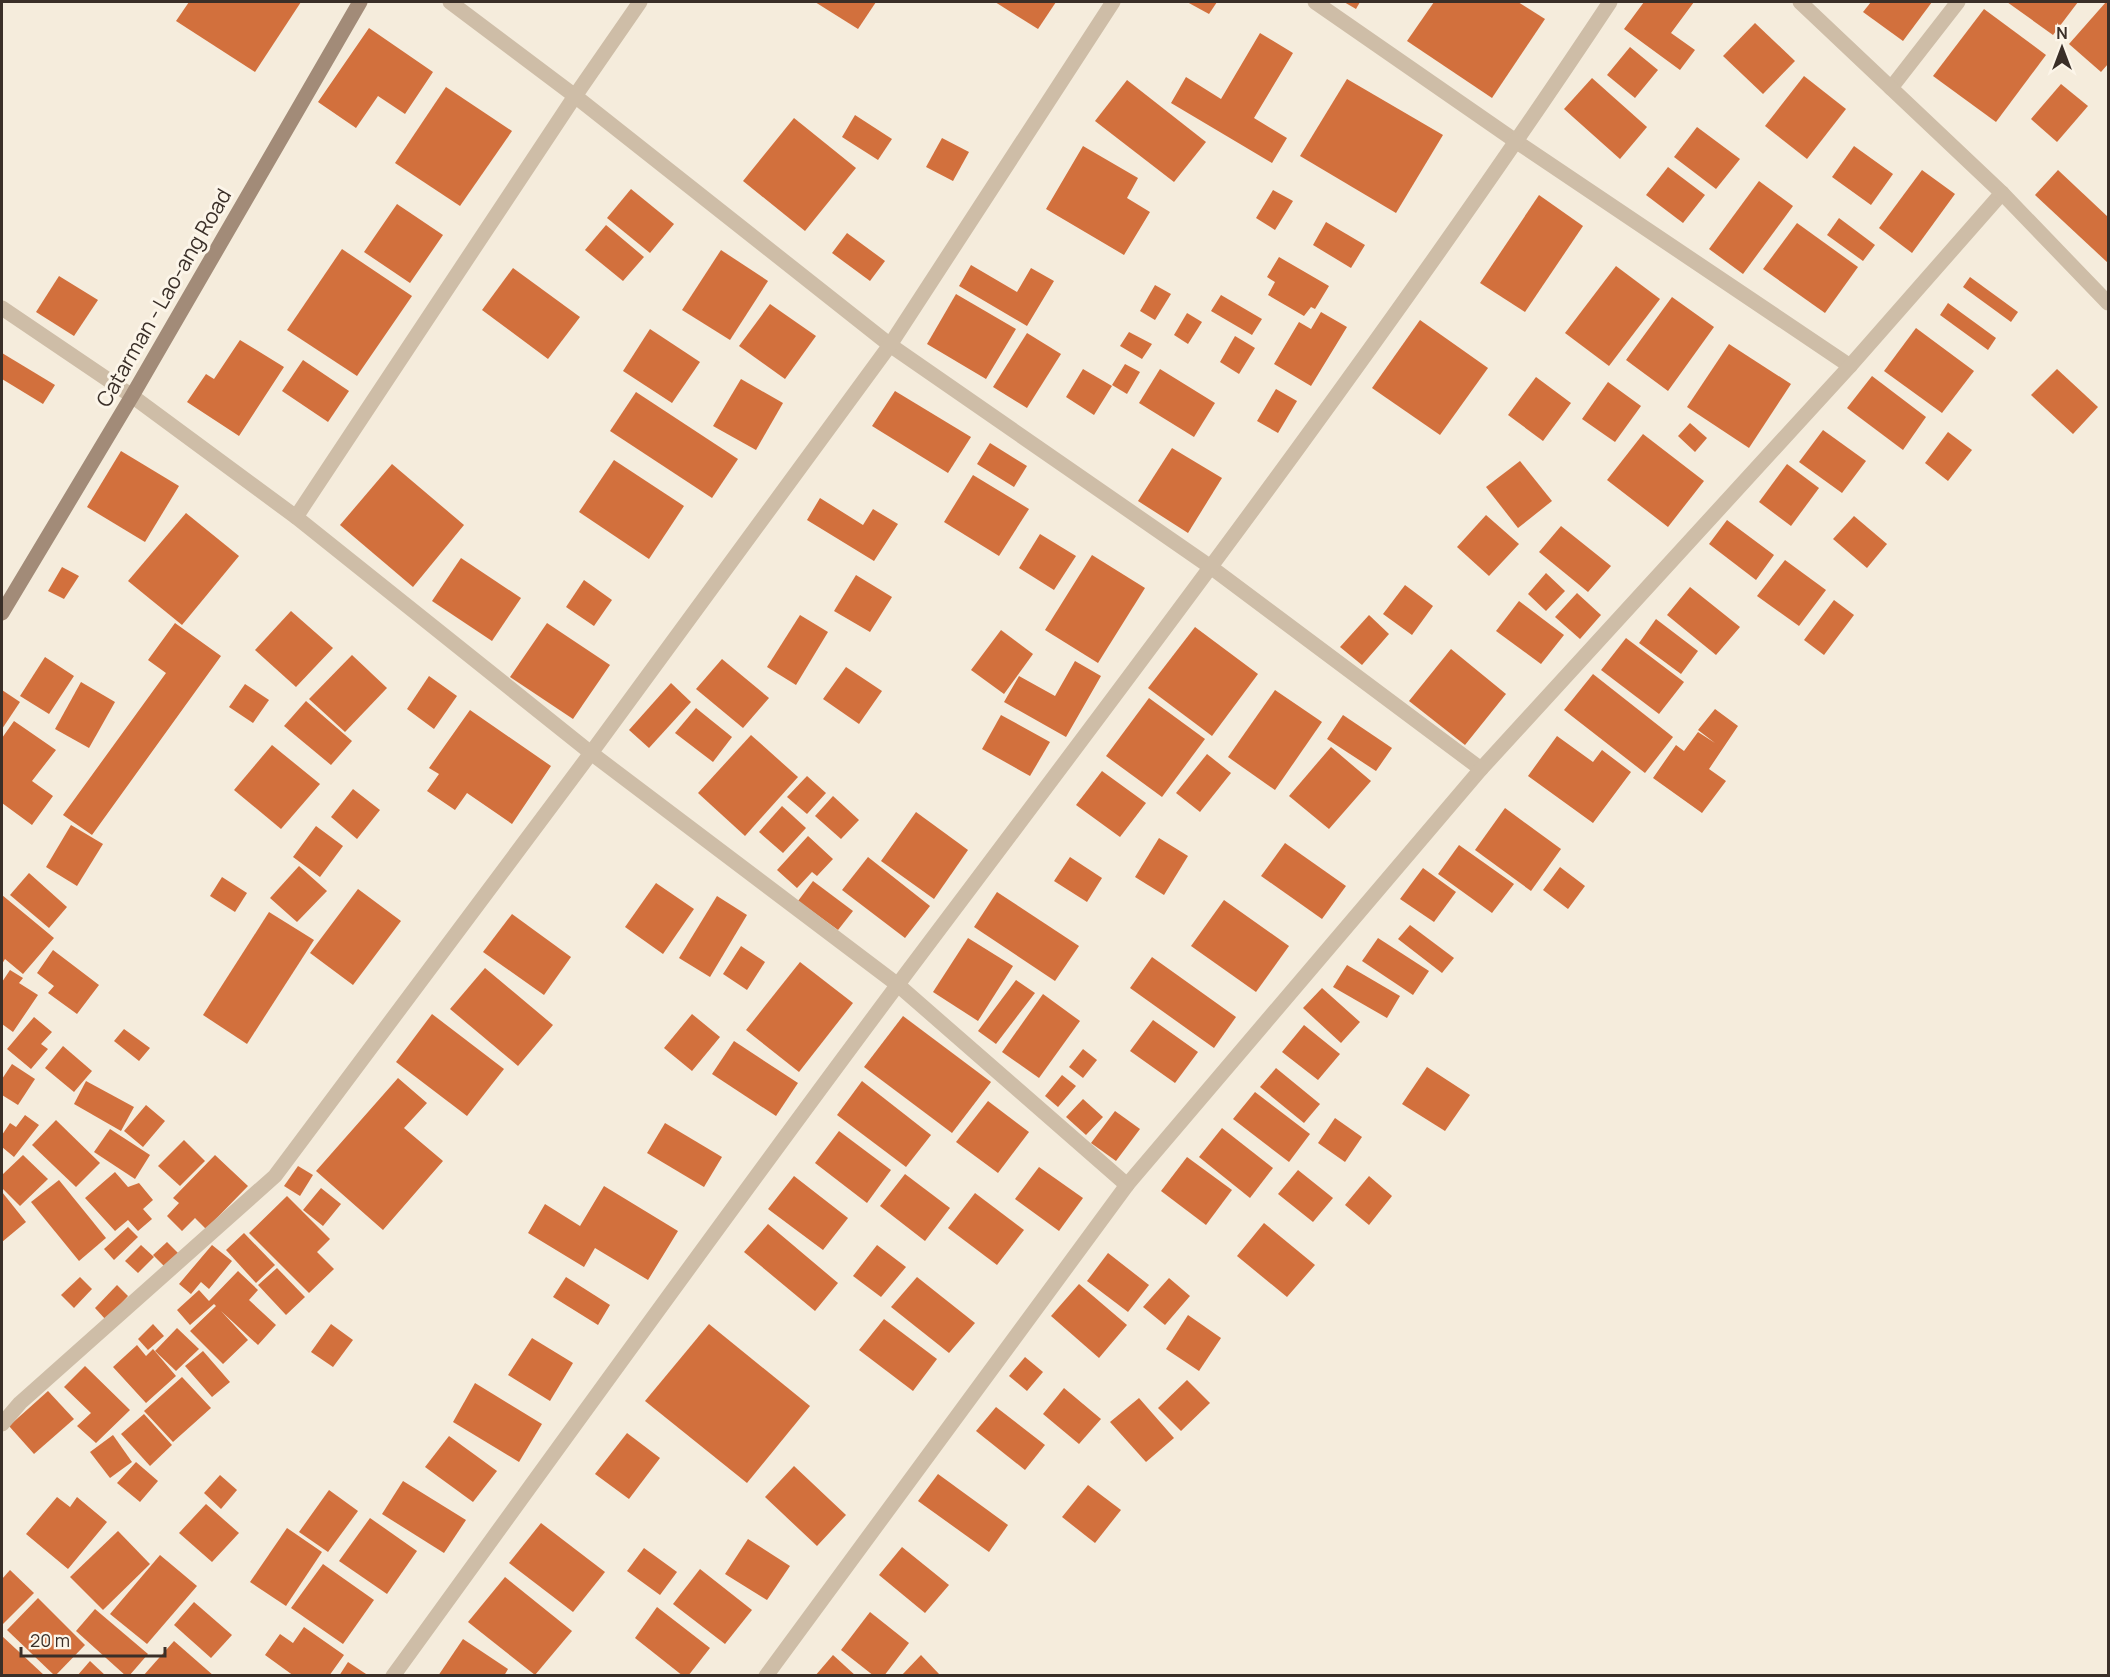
<svg xmlns="http://www.w3.org/2000/svg" width="2110" height="1677" font-family="Manrope,sans-serif">
<style>
.building{fill:#d2703d}
.lines{fill:none;stroke-linecap:round;stroke-linejoin:round}
.minor{stroke:#cebda7;stroke-width:15}
.tertiary{stroke:#cebda7;stroke-width:15}
.secondary{stroke:#a28b78;stroke-width:15}
.labels{text-anchor:middle;stroke-width:6;stroke-linejoin:round;paint-order:stroke}
.street-label{font-size:21px;fill:#3a2f28;stroke:#fcf5e9}
</style>
<rect width="100%" height="100%" fill="#f5ecdc"/>
<g class="building">
<path d="M189 2H301L255 72 176 21Z"/>
<path d="M815 2H876L858 29Z"/>
<path d="M995 2H1056L1038 29Z"/>
<path d="M1187 2H1217L1209 14Z"/>
<path d="M1344 2H1360L1356 9Z"/>
<path d="M1434 2H1518L1545 19 1492 98 1407 41Z"/>
<path d="M1644 2H1694L1671 33 1695 50 1680 70 1624 29Z"/>
<path d="M1871 2H1932L1903 41 1863 12Z"/>
<path d="M2007 2H2078L2053 35Z"/>
<path d="M2106 2H2108V64L2101 72 2069 44Z"/>
<path d="M1984 9 2046 55 1996 122 1933 76Z"/>
<path d="M1755 23 1795 61 1763 94 1723 56Z"/>
<path d="M369 28 433 72 405 114 378 96 356 128 318 102Z"/>
<path d="M1260 33 1293 53 1254 118 1287 138 1272 163 1171 103 1186 77 1221 99Z"/>
<path d="M1630 47 1658 70 1635 98 1607 75Z"/>
<path d="M1804 76 1846 109 1807 159 1765 126Z"/>
<path d="M1592 78 1647 127 1620 159 1564 109Z"/>
<path d="M1347 79 1443 135 1396 213 1300 156Z"/>
<path d="M1127 80 1206 142 1174 182 1095 121Z"/>
<path d="M2061 84 2088 106 2057 142 2031 119Z"/>
<path d="M446 87 512 131 460 206 395 163Z"/>
<path d="M855 115 892 139 878 160 842 137Z"/>
<path d="M794 118 856 168 805 231 743 181Z"/>
<path d="M1697 127 1740 159 1716 189 1674 157Z"/>
<path d="M942 138 969 152 953 181 926 167Z"/>
<path d="M1083 146 1138 178 1127 198 1150 212 1124 255 1046 209Z"/>
<path d="M1854 146 1893 174 1871 205 1832 177Z"/>
<path d="M1668 167 1705 195 1683 223 1646 195Z"/>
<path d="M1922 170 1955 194 1912 253 1879 228Z"/>
<path d="M2058 170 2108 217V263L2035 195Z"/>
<path d="M1759 181 1793 206 1743 274 1709 249Z"/>
<path d="M631 189 674 224 650 253 607 218Z"/>
<path d="M1273 190 1293 201 1275 230 1256 218Z"/>
<path d="M1539 195 1583 226 1525 312 1480 283Z"/>
<path d="M397 204 443 235 410 283 364 252Z"/>
<path d="M1839 218 1875 245 1863 261 1827 235Z"/>
<path d="M1326 222 1365 245 1351 268 1313 245Z"/>
<path d="M1797 223 1858 267 1825 313 1763 269Z"/>
<path d="M606 225 644 257 623 281 585 250Z"/>
<path d="M847 233 885 261 870 281 832 253Z"/>
<path d="M342 249 412 296 357 376 287 330Z"/>
<path d="M721 250 768 281 730 340 682 310Z"/>
<path d="M1279 257 1329 286 1315 309 1311 307 1304 316 1268 295 1275 282 1267 277Z"/>
<path d="M971 265 1017 292 1031 268 1054 281 1027 326 959 286Z"/>
<path d="M1616 266 1660 299 1609 366 1565 333Z"/>
<path d="M513 268 580 317 548 359 482 310Z"/>
<path d="M59 276 98 300 74 336 36 312Z"/>
<path d="M1970 277 2018 312 2011 322 1963 287Z"/>
<path d="M1155 285 1171 294 1155 320 1140 311Z"/>
<path d="M956 294 1016 329 986 379 927 344Z"/>
<path d="M1221 295 1262 319 1252 335 1211 311Z"/>
<path d="M1672 297 1714 327 1668 391 1626 360Z"/>
<path d="M1948 303 1996 338 1988 350 1940 315Z"/>
<path d="M770 304 816 336 785 379 739 346Z"/>
<path d="M1321 312 1347 327 1311 386 1274 364 1299 322 1311 329Z"/>
<path d="M1187 313 1202 322 1188 344 1174 335Z"/>
<path d="M1420 320 1488 368 1440 435 1372 388Z"/>
<path d="M1916 328 1974 371 1942 413 1884 371Z"/>
<path d="M650 329 700 362 672 403 623 371Z"/>
<path d="M1129 332 1152 344 1142 359 1120 346Z"/>
<path d="M1027 333 1061 354 1027 408 993 387Z"/>
<path d="M1235 336 1255 348 1239 374 1220 362Z"/>
<path d="M240 340 284 367 239 436 187 402 206 374 214 379Z"/>
<path d="M1729 344 1791 384 1749 448 1687 407Z"/>
<path d="M2 353 55 385 43 404 2 379Z"/>
<path d="M303 360 349 391 328 422 282 391Z"/>
<path d="M1125 364 1140 372 1127 394 1112 385Z"/>
<path d="M1083 369 1112 386 1094 415 1066 397Z"/>
<path d="M1160 369 1215 403 1194 437 1139 403Z"/>
<path d="M2057 369 2098 407 2073 434 2031 395Z"/>
<path d="M1872 376 1926 417 1903 450 1847 408Z"/>
<path d="M1536 377 1571 403 1543 441 1508 415Z"/>
<path d="M741 379 783 403 756 450 713 426Z"/>
<path d="M1608 382 1641 406 1615 442 1582 419Z"/>
<path d="M1276 389 1297 401 1278 433 1257 421Z"/>
<path d="M895 391 971 437 948 473 872 426Z"/>
<path d="M636 392 738 459 712 498 610 431Z"/>
<path d="M1690 423 1707 438 1695 452 1678 436Z"/>
<path d="M1823 430 1866 461 1842 493 1799 462Z"/>
<path d="M1948 432 1972 450 1948 481 1925 463Z"/>
<path d="M1643 434 1704 481 1668 527 1607 480Z"/>
<path d="M990 443 1027 466 1014 487 977 464Z"/>
<path d="M1172 448 1222 478 1188 533 1138 501Z"/>
<path d="M121 451 179 486 145 542 87 507Z"/>
<path d="M614 460 684 506 649 559 579 512Z"/>
<path d="M1520 461 1552 501 1518 528 1486 487Z"/>
<path d="M392 464 464 525 413 587 340 525Z"/>
<path d="M1787 464 1819 488 1791 526 1759 502Z"/>
<path d="M973 475 1029 509 999 556 944 522Z"/>
<path d="M820 498 863 525 873 509 898 524 874 561 807 520Z"/>
<path d="M186 513 239 556 182 625 128 581Z"/>
<path d="M1486 515 1519 544 1489 576 1457 547Z"/>
<path d="M1854 516 1887 544 1867 568 1833 539Z"/>
<path d="M1727 520 1774 555 1756 580 1709 544Z"/>
<path d="M1561 526 1611 566 1588 592 1539 552Z"/>
<path d="M1040 534 1076 556 1054 590 1019 568Z"/>
<path d="M1092 555 1145 588 1098 663 1045 630Z"/>
<path d="M461 558 521 598 492 641 432 601Z"/>
<path d="M1785 560 1826 590 1799 626 1757 596Z"/>
<path d="M62 567 79 576 64 599 48 591Z"/>
<path d="M1546 573 1565 591 1546 611 1528 594Z"/>
<path d="M856 575 892 597 870 632 834 611Z"/>
<path d="M584 580 612 600 594 626 566 607Z"/>
<path d="M1405 585 1433 606 1412 635 1383 614Z"/>
<path d="M1690 587 1740 627 1716 655 1667 615Z"/>
<path d="M1577 593 1601 615 1580 639 1555 617Z"/>
<path d="M1834 600 1854 615 1824 655 1804 640Z"/>
<path d="M1519 601 1564 635 1541 664 1496 631Z"/>
<path d="M291 611 333 648 296 687 255 650Z"/>
<path d="M800 615 828 632 796 685 767 667Z"/>
<path d="M1369 615 1389 634 1362 665 1340 647Z"/>
<path d="M1656 619 1698 651 1681 674 1639 643Z"/>
<path d="M175 623 221 656 92 835 63 815 166 673 148 660Z"/>
<path d="M547 623 610 665 573 719 510 677Z"/>
<path d="M1195 627 1258 674 1212 736 1148 688Z"/>
<path d="M1001 630 1033 654 1004 694 971 670Z"/>
<path d="M1626 638 1684 682 1659 714 1601 670Z"/>
<path d="M1451 649 1506 694 1465 745 1409 701Z"/>
<path d="M352 655 387 688 345 732 309 699Z"/>
<path d="M45 657 74 676 49 714 20 696Z"/>
<path d="M722 659 769 698 743 728 696 689Z"/>
<path d="M1075 661 1101 676 1066 737 1004 702 1019 676 1055 696Z"/>
<path d="M846 667 882 691 859 724 823 699Z"/>
<path d="M1593 674 1673 737 1645 773 1564 710Z"/>
<path d="M429 676 457 696 434 729 407 709Z"/>
<path d="M81 682 115 702 89 748 55 729Z"/>
<path d="M671 683 691 702 649 748 629 730Z"/>
<path d="M245 684 269 700 253 723 229 707Z"/>
<path d="M2 690 20 702 2 729Z"/>
<path d="M1275 690 1322 722 1275 790 1228 757Z"/>
<path d="M1149 698 1205 739 1162 797 1106 756Z"/>
<path d="M306 701 352 741 331 765 284 726Z"/>
<path d="M696 708 732 737 713 762 675 733Z"/>
<path d="M1715 709 1738 726 1709 769 1726 781 1702 813 1653 778 1676 745 1684 751 1698 732 1715 743 1698 730Z"/>
<path d="M470 710 551 766 512 824 467 793 455 810 427 791 439 774 429 768Z"/>
<path d="M1001 715 1050 742 1030 776 982 749Z"/>
<path d="M1343 715 1392 748 1376 771 1327 739Z"/>
<path d="M14 721 56 750 32 781 53 796 32 825 2 803V738Z"/>
<path d="M751 735 798 777 745 836 698 793Z"/>
<path d="M1557 736 1593 762 1602 750 1631 772 1593 823 1528 776Z"/>
<path d="M272 745 320 784 281 829 234 790Z"/>
<path d="M1331 747 1371 781 1329 829 1289 796Z"/>
<path d="M1207 754 1231 773 1200 812 1176 793Z"/>
<path d="M1102 771 1146 803 1120 837 1076 805Z"/>
<path d="M807 776 826 793 807 814 787 797Z"/>
<path d="M353 789 380 810 357 839 331 817Z"/>
<path d="M833 796 859 820 841 839 815 816Z"/>
<path d="M782 806 806 828 783 853 759 832Z"/>
<path d="M1505 808 1561 849 1531 891 1475 850Z"/>
<path d="M916 812 968 850 934 899 881 861Z"/>
<path d="M71 825 103 844 77 886 46 867Z"/>
<path d="M316 826 343 846 320 877 293 857Z"/>
<path d="M808 836 833 859 817 876 812 872 797 888 777 870Z"/>
<path d="M1159 838 1188 856 1164 895 1135 877Z"/>
<path d="M1285 843 1346 886 1322 919 1261 876Z"/>
<path d="M1459 845 1514 884 1492 913 1438 874Z"/>
<path d="M868 857 930 906 905 938 842 890Z"/>
<path d="M1070 857 1102 878 1087 902 1054 881Z"/>
<path d="M299 866 327 891 297 922 270 898Z"/>
<path d="M1560 867 1585 886 1568 909 1543 890Z"/>
<path d="M1423 868 1456 892 1434 922 1400 899Z"/>
<path d="M29 873 67 907 49 928 10 895Z"/>
<path d="M222 877 247 893 235 912 210 896Z"/>
<path d="M813 881 853 911 838 930 798 901Z"/>
<path d="M656 883 694 909 663 954 625 927Z"/>
<path d="M358 889 401 921 353 985 310 953Z"/>
<path d="M997 892 1079 946 1055 981 974 927Z"/>
<path d="M2 895 54 938 23 974 5 959 2 964Z"/>
<path d="M717 896 747 915 710 977 679 958Z"/>
<path d="M1224 900 1289 946 1256 992 1191 946Z"/>
<path d="M269 912 314 940 247 1044 203 1015Z"/>
<path d="M512 914 571 957 544 995 483 952Z"/>
<path d="M1410 925 1454 958 1442 973 1398 939Z"/>
<path d="M968 938 1013 966 978 1021 933 992Z"/>
<path d="M1378 938 1429 971 1413 995 1362 961Z"/>
<path d="M741 946 765 962 747 990 723 974Z"/>
<path d="M53 950 99 985 77 1014 48 993 54 986 37 973Z"/>
<path d="M1152 957 1236 1017 1214 1048 1130 988Z"/>
<path d="M800 962 853 1003 799 1072 746 1030Z"/>
<path d="M1347 965 1400 996 1387 1018 1333 987Z"/>
<path d="M485 968 553 1025 518 1066 450 1009Z"/>
<path d="M10 970 23 978 19 983 38 995 13 1032 2 1024V982Z"/>
<path d="M1016 980 1035 993 996 1044 978 1031Z"/>
<path d="M1322 988 1360 1022 1341 1043 1303 1008Z"/>
<path d="M1043 994 1080 1021 1039 1078 1002 1052Z"/>
<path d="M432 1014 504 1069 467 1116 396 1062Z"/>
<path d="M692 1014 720 1037 692 1071 664 1048Z"/>
<path d="M903 1016 991 1082 952 1133 864 1067Z"/>
<path d="M34 1017 52 1032 41 1044 48 1049 31 1069 7 1049Z"/>
<path d="M1153 1020 1198 1052 1175 1083 1130 1051Z"/>
<path d="M1304 1025 1340 1054 1318 1080 1282 1052Z"/>
<path d="M124 1029 150 1048 139 1061 114 1041Z"/>
<path d="M734 1041 798 1083 776 1116 712 1074Z"/>
<path d="M63 1046 92 1071 74 1092 45 1068Z"/>
<path d="M1083 1049 1097 1060 1083 1078 1069 1067Z"/>
<path d="M12 1064 35 1079 18 1105 2 1095V1079Z"/>
<path d="M1427 1067 1470 1095 1445 1131 1402 1104Z"/>
<path d="M1276 1068 1320 1104 1304 1123 1260 1087Z"/>
<path d="M1062 1075 1076 1086 1058 1107 1045 1096Z"/>
<path d="M398 1078 427 1103 404 1128 443 1161 383 1230 316 1171Z"/>
<path d="M86 1081 134 1107 121 1131 74 1104Z"/>
<path d="M862 1081 931 1135 906 1167 837 1115Z"/>
<path d="M1255 1092 1310 1134 1289 1162 1233 1119Z"/>
<path d="M1083 1099 1103 1117 1086 1135 1066 1117Z"/>
<path d="M988 1101 1029 1132 998 1173 956 1142Z"/>
<path d="M146 1105 165 1121 143 1147 124 1131Z"/>
<path d="M1115 1111 1140 1129 1116 1161 1091 1143Z"/>
<path d="M25 1115 39 1125 14 1157 2 1147V1135L10 1123 16 1127Z"/>
<path d="M1335 1118 1362 1137 1345 1162 1318 1143Z"/>
<path d="M56 1120 100 1163 76 1187 32 1145Z"/>
<path d="M665 1123 722 1157 704 1187 647 1153Z"/>
<path d="M1222 1128 1273 1168 1250 1198 1199 1157Z"/>
<path d="M110 1129 150 1155 135 1179 94 1152Z"/>
<path d="M839 1131 891 1170 867 1203 815 1163Z"/>
<path d="M184 1140 205 1161 180 1186 158 1166Z"/>
<path d="M23 1155 48 1179 20 1206 2 1188V1175Z"/>
<path d="M215 1155 248 1186 206 1229 195 1218 182 1231 167 1216 179 1203 173 1198Z"/>
<path d="M1187 1157 1232 1190 1206 1225 1161 1191Z"/>
<path d="M298 1166 313 1175 300 1196 284 1186Z"/>
<path d="M1039 1167 1083 1198 1059 1231 1015 1199Z"/>
<path d="M1298 1170 1333 1198 1313 1222 1278 1194Z"/>
<path d="M115 1172 128 1187 139 1183 153 1200 143 1209 152 1219 138 1231 128 1220 115 1231 85 1198Z"/>
<path d="M905 1174 950 1208 925 1241 880 1206Z"/>
<path d="M794 1176 848 1218 823 1250 768 1209Z"/>
<path d="M1369 1176 1392 1196 1369 1225 1345 1205Z"/>
<path d="M59 1180 106 1238 79 1261 31 1202Z"/>
<path d="M604 1186 678 1231 648 1280 595 1248 584 1267 528 1233 545 1204 580 1226Z"/>
<path d="M321 1188 341 1204 323 1226 303 1210Z"/>
<path d="M2 1192 26 1222 2 1242Z"/>
<path d="M975 1193 1024 1230 997 1265 948 1228Z"/>
<path d="M287 1196 330 1239 317 1252 334 1269 309 1293 249 1233Z"/>
<path d="M1264 1223 1315 1265 1287 1297 1237 1256Z"/>
<path d="M768 1224 838 1283 815 1311 744 1252Z"/>
<path d="M128 1227 138 1237 114 1260 104 1249Z"/>
<path d="M244 1233 275 1265 256 1283 226 1250Z"/>
<path d="M167 1242 178 1253 164 1266 153 1255Z"/>
<path d="M141 1245 154 1257 138 1273 125 1261Z"/>
<path d="M212 1245 232 1261 209 1289 201 1282 191 1294 179 1284Z"/>
<path d="M877 1245 906 1267 881 1297 853 1276Z"/>
<path d="M1108 1253 1149 1285 1128 1312 1087 1281Z"/>
<path d="M277 1268 305 1297 286 1315 258 1285Z"/>
<path d="M238 1271 258 1290 249 1300 276 1325 258 1345 221 1311 248 1340 223 1364 190 1331 216 1306 214 1304 190 1325 177 1310 199 1290 209 1301Z"/>
<path d="M80 1277 92 1289 74 1308 61 1295Z"/>
<path d="M566 1277 610 1305 598 1325 553 1297Z"/>
<path d="M917 1277 975 1323 949 1353 891 1307Z"/>
<path d="M1169 1278 1190 1296 1165 1325 1143 1307Z"/>
<path d="M1079 1284 1127 1325 1099 1358 1051 1316Z"/>
<path d="M117 1285 128 1296 106 1320 95 1308Z"/>
<path d="M1188 1315 1221 1338 1199 1371 1166 1349Z"/>
<path d="M884 1319 937 1359 913 1391 859 1350Z"/>
<path d="M153 1324 164 1336 148 1350 138 1339Z"/>
<path d="M331 1324 353 1340 333 1367 311 1352Z"/>
<path d="M709 1324 810 1406 747 1483 645 1401Z"/>
<path d="M177 1328 199 1349 176 1371 155 1351Z"/>
<path d="M532 1338 573 1363 550 1401 508 1375Z"/>
<path d="M137 1345 146 1356 153 1349 176 1376 146 1403 113 1367Z"/>
<path d="M203 1351 230 1382 212 1397 185 1366Z"/>
<path d="M1025 1357 1043 1372 1027 1391 1009 1376Z"/>
<path d="M85 1366 130 1410 96 1443 77 1426 91 1413 64 1387Z"/>
<path d="M182 1377 211 1408 173 1442 144 1411Z"/>
<path d="M1187 1380 1210 1403 1181 1431 1158 1408Z"/>
<path d="M475 1383 542 1424 519 1462 453 1422Z"/>
<path d="M1064 1388 1101 1419 1079 1444 1043 1414Z"/>
<path d="M48 1391 74 1419 34 1454 9 1426Z"/>
<path d="M1139 1398 1174 1438 1146 1462 1110 1422Z"/>
<path d="M996 1407 1045 1445 1025 1470 976 1431Z"/>
<path d="M144 1414 172 1445 150 1466 121 1434Z"/>
<path d="M627 1433 660 1458 629 1499 595 1474Z"/>
<path d="M113 1435 132 1462 110 1478 90 1452Z"/>
<path d="M449 1436 497 1471 473 1502 425 1467Z"/>
<path d="M136 1462 158 1481 140 1502 117 1483Z"/>
<path d="M794 1466 846 1515 817 1546 765 1497Z"/>
<path d="M938 1474 1008 1525 989 1552 918 1501Z"/>
<path d="M220 1475 237 1490 221 1509 204 1493Z"/>
<path d="M403 1481 466 1520 444 1553 382 1514Z"/>
<path d="M1088 1485 1121 1510 1095 1543 1062 1517Z"/>
<path d="M329 1490 358 1511 328 1552 299 1532Z"/>
<path d="M57 1497 70 1507 77 1497 107 1522 68 1569 26 1534Z"/>
<path d="M206 1504 239 1533 212 1562 179 1533Z"/>
<path d="M370 1518 417 1551 387 1594 339 1561Z"/>
<path d="M541 1523 605 1572 573 1612 509 1563Z"/>
<path d="M287 1528 322 1552 286 1606 250 1582Z"/>
<path d="M118 1531 150 1564 103 1610 70 1577Z"/>
<path d="M748 1539 790 1566 767 1600 725 1574Z"/>
<path d="M902 1547 949 1585 925 1613 879 1575Z"/>
<path d="M644 1548 677 1572 660 1595 627 1571Z"/>
<path d="M160 1555 197 1586 147 1644 110 1614Z"/>
<path d="M323 1564 374 1600 343 1644 291 1608Z"/>
<path d="M700 1569 752 1610 725 1644 673 1604Z"/>
<path d="M10 1570 34 1593 2 1625V1579Z"/>
<path d="M505 1577 572 1631 535 1675 468 1622Z"/>
<path d="M38 1598 85 1645 55 1676 7 1630Z"/>
<path d="M194 1602 232 1635 211 1658 174 1625Z"/>
<path d="M657 1607 710 1648 688 1676H683L635 1638Z"/>
<path d="M95 1609 148 1654 129 1676H126L76 1631Z"/>
<path d="M870 1612 909 1643 884 1676H874L841 1650Z"/>
<path d="M304 1627 344 1655 329 1676H294L265 1655 280 1634 293 1643Z"/>
<path d="M2 1636 45 1676H2Z"/>
<path d="M463 1639 508 1669 504 1676H438Z"/>
<path d="M174 1641 214 1676H143Z"/>
<path d="M833 1655 856 1676H815Z"/>
<path d="M921 1655 939 1674 937 1676H901Z"/>
<path d="M90 1661 106 1676H77Z"/>
<path d="M348 1662 369 1676H339Z"/>
</g>
<g class="lines">
<g class="minor">
<path d="M450 2 575 96 890 345 1212 568 1481 769"/>
<path d="M1315 2 1517 142 1850 366"/>
<path d="M1891 88 1958 2"/>
<path d="M2 308 132 396 296 517 591 753 898 985 1127 1185"/>
<path d="M296 517 575 96 640 2"/>
<path d="M2 1424 20 1403 275 1176 591 753 890 345 1113 2"/>
<path d="M393 1676C562 1443 730 1209 902 979 1144 657 1388 337 1610 2"/>
<path d="M766 1676 1127 1185 1481 769 1850 366 2002 193"/>
</g>
<path class="tertiary" d="M1800 2 2002 193 2108 303"/>
<path class="secondary" d="M2 613 132 396 360 2"/>
</g>
<g class="labels">
<g class="street-label">
<text transform="translate(164 298) rotate(-60)" y="7">Catarman - Lao-ang Road</text>
</g>
</g>
<rect width="2110" height="1677" fill="none" stroke="#3a2f28" stroke-width="6"/>
<g transform="translate(2062 48)" stroke="#fcf5e9" stroke-width="4.5" paint-order="stroke">
<path d="M0-4.5L10 22L0 15L-10 22Z" fill="#3a2f28"/>
<text y="-9" font-size="16" font-weight="bold" text-anchor="middle" fill="#3a2f28">N</text>
</g>
<path d="M21 1647v9h144v-9" fill="none" stroke="#3a2f28" stroke-width="3"/>
<text x="30" y="1647" font-size="18" fill="#3a2f28" stroke="#fcf5e9" stroke-width="4.5" paint-order="stroke">20 m</text>
</svg>
